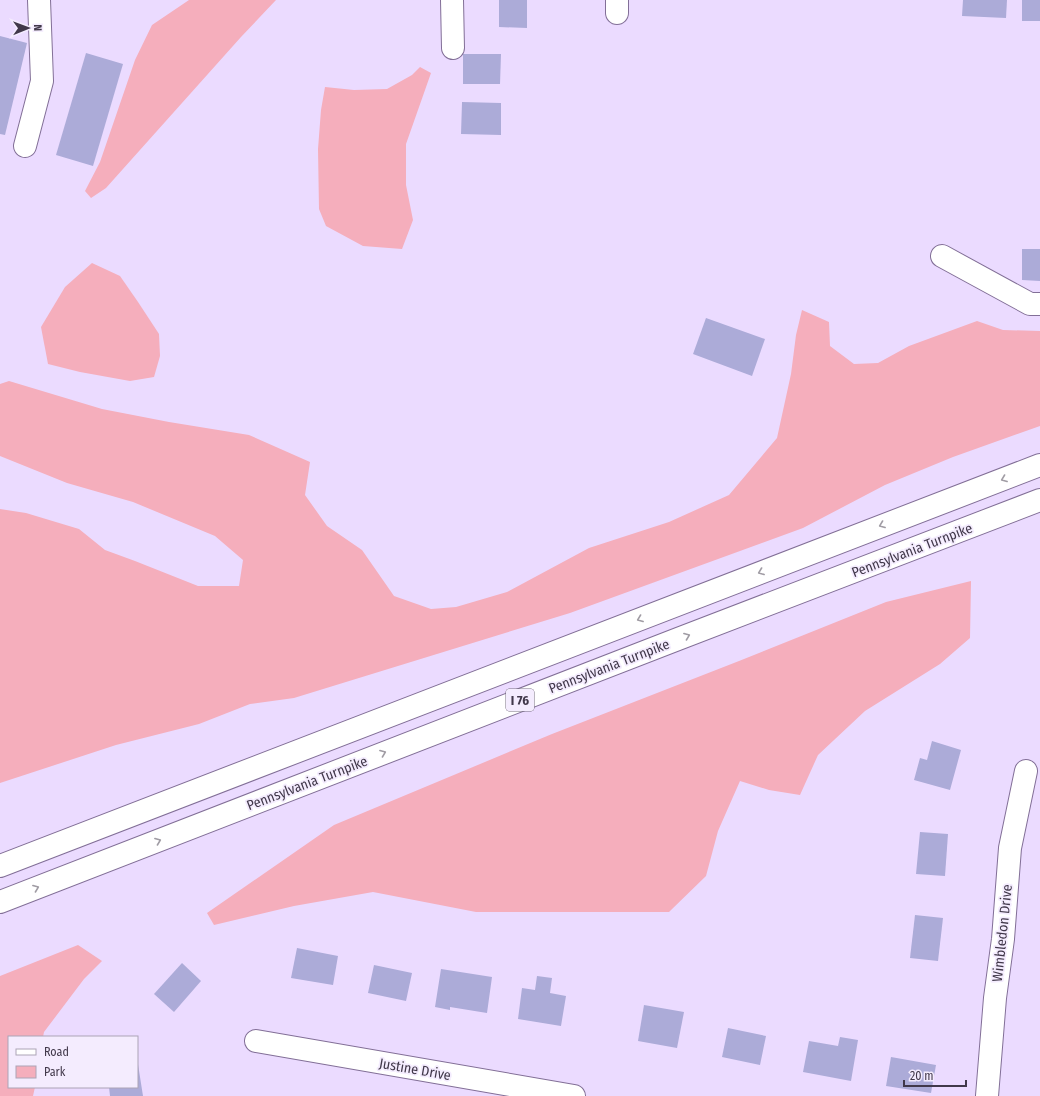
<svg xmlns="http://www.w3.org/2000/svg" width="1040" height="1096" font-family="'Fira Sans Condensed',sans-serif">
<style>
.green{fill:#f5aebc}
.building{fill:#acabd8}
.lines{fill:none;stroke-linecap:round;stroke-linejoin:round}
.minor-casing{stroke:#826f97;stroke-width:24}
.highway-casing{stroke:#826f97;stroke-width:24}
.minor{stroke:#fff;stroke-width:22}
.highway{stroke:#fff;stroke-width:22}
.oneway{stroke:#a09ca4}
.labels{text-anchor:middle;stroke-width:3.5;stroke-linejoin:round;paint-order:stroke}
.shield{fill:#f4ecfe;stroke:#776e80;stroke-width:1}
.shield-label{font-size:13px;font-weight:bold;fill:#41384a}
.street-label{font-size:14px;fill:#41384a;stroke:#f4ecfe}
</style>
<rect width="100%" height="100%" fill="#ebdbff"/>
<g class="green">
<path d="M189 0H276L241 37 106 188 91 198 85 191 100 162 135 60 152 25Z"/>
<path d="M420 67 431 73 406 144V185L413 220 402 249 363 246 326 226 319 209 318 149 321 110 325 87 354 90 387 89 412 75Z"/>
<path d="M92 263 120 276 138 302 159 334 160 356 154 377 130 381 80 372 48 364 41 327 65 287Z"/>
<path d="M802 310 829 322 830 346 854 364 878 363 909 346 977 321 1003 330 1040 331V426L953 457 885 485 803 528 570 613 294 698 250 704 199 724 116 745 0 783V509L26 513 79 529 105 550 135 561 198 586H239L243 560 215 536 133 502 67 483 0 456V384L9 381 102 409 169 422 249 435 310 462 305 495 327 526 362 550 394 596 431 609 456 607 507 592 589 548 669 522 729 495 777 438 791 374 796 335Z"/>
<path d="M971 581 970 638 940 664 865 711 818 755 800 795 769 790 740 781 718 831 706 876 669 912H476L373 892 294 906 214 925 207 913 334 825 552 734 739 661 886 602Z"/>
<path d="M78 945 102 961 84 979 44 1032 43 1037H9V1087H35L33 1096H0V976Z"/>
</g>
<g class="building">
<path d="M499 0H527V28L499 27Z"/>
<path d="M963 0H1007L1006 18 962 16Z"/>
<rect x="1022" y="0" width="18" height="21"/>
<path d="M0 36 27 43 5 135 0 134Z"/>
<path d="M86 53 123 64 93 166 56 155Z"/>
<path d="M463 54H501L500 84H463Z"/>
<path d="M462 102 501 103V135L461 134Z"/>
<path d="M1022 249H1040V281L1022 280Z"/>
<path d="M706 318 765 339 752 376 693 354Z"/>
<path d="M932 741 961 750 950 790 914 780 920 758 927 760Z"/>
<path d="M920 832 948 834 945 876 916 874Z"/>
<path d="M915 915 943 918 938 961 910 958Z"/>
<path d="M297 948 338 956 333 985 291 978Z"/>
<path d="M182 963 201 981 174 1012 154 994Z"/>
<path d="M374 965 412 973 406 1001 368 993Z"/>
<path d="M441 969 492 977 487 1013 450 1007V1010L435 1007Z"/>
<path d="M537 976 552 978 550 993 566 996 561 1026 518 1019 522 988 535 990Z"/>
<path d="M644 1005 684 1012 677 1048 638 1041Z"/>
<path d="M728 1028 766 1036 760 1065 722 1057Z"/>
<path d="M840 1037 858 1040 851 1081 803 1072 809 1041 838 1046Z"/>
<path d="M891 1057 936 1065 931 1093 886 1086Z"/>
<path d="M137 1058 143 1096H110L109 1087H137Z"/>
</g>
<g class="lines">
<defs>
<g id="minor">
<path d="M452 0 453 48"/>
<path d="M617 13V0"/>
<path d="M25 146 42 81 39 0"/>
<path d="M942 256 1030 304H1040"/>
<path d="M256 1041 574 1096"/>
<path d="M987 1096 995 998 1003 939 1010 848 1026 771"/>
</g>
<g id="highway">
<path d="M0 866 1040 465"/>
<path d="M0 902 678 639 1040 500"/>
</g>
</defs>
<use href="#minor" class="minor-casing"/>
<use href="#highway" class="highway-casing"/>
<use href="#minor" class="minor"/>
<use href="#highway" class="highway"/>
</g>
<defs><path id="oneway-chevron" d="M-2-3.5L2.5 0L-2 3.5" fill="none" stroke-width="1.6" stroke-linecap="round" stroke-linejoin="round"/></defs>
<g class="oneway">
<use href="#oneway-chevron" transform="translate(1004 479) rotate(159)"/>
<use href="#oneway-chevron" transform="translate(882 525) rotate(159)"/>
<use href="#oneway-chevron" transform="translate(761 572) rotate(159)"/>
<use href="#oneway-chevron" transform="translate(640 619) rotate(159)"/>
<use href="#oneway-chevron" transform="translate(687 636) rotate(-21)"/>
<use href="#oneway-chevron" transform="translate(383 753) rotate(-21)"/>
<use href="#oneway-chevron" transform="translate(158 841) rotate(-21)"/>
<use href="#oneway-chevron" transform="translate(36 888) rotate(-21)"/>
</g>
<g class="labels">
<rect class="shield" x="506" y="689" width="28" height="22" rx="3"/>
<g class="shield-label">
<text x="520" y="705">I 76</text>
</g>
<g class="street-label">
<text transform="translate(912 550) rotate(-21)" y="5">Pennsylvania Turnpike</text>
<text transform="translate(609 666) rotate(-21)" y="5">Pennsylvania Turnpike</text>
<text transform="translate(307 783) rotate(-21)" y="5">Pennsylvania Turnpike</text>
<text transform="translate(1002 933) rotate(-84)" y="5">Wimbledon Drive</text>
<text transform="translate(415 1069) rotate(10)" y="5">Justine Drive</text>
</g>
</g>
<rect x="8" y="1036" width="130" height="52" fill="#f4ecfe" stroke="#aca4b6"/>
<rect x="16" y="1049" width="20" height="6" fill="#ffffff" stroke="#aca4b6"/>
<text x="44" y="1056" font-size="12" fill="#41384a">Road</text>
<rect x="16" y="1066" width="20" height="12" fill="#f5aebc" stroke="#aca4b6"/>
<text x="44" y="1076" font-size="12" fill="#41384a">Park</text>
<g transform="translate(28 28) rotate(89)" stroke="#f4ecfe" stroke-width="3" paint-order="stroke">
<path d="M0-3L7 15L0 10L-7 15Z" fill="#41384a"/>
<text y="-6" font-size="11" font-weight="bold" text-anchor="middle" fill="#41384a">N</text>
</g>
<path d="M904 1080v6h62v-6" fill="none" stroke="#41384a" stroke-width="2"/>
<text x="910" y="1080" font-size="12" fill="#41384a" stroke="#f4ecfe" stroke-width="3" paint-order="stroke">20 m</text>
</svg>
